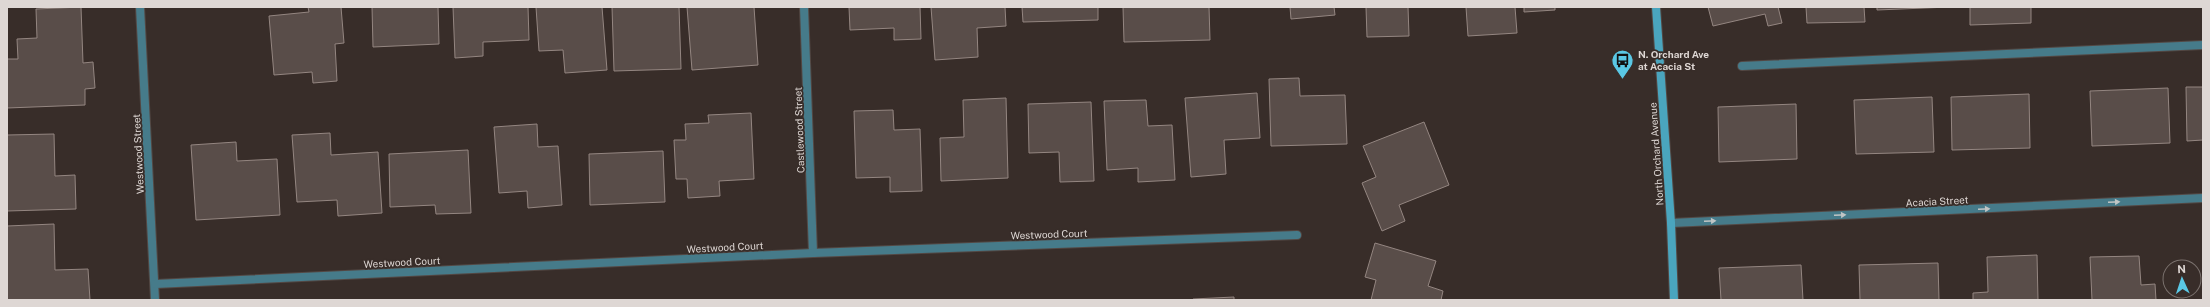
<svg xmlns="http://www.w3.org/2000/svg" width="2210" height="307" font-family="'Public Sans',sans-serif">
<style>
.building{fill:#594d49;stroke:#948681}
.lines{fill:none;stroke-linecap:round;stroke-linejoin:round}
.lane-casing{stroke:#534844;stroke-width:10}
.street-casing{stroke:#534844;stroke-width:10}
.secondary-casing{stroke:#534844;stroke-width:10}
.lane{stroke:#467b8a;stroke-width:8}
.street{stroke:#467b8a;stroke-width:8}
.secondary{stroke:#4aa5be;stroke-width:8}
.oneway{fill:#c0c5c5}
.labels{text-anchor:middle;stroke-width:3.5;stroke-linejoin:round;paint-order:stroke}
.poi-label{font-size:10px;font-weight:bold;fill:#ded7d4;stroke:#382d29;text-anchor:start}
.street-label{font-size:10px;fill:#ded7d4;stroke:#382d29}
</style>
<rect width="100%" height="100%" fill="#382d29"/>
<g class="building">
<path d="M81 7 83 63 93 62 95 88 85 89V105L7 108V59H18L17 39 37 38 36 9Z"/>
<path d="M308 7H341L344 43 335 44 337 81 313 83 312 72 274 75 269 16 309 12Z"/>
<path d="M372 7H438L439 44 373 47Z"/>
<path d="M453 7H528L529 40 483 42V56L455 58Z"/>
<path d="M536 7H602L607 70 565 73 563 50 539 51Z"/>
<path d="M612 7H679L681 69 614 71Z"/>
<path d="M687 7H754L758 65 692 70Z"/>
<path d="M849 7H920L921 39 894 40V28L850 30Z"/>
<path d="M931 7H1005L1006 26 977 28 978 57 935 60Z"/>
<path d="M1022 7H1098V20L1023 22Z"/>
<path d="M1123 7H1209L1210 40 1124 42Z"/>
<path d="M1290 7H1334L1335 15 1291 19Z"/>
<path d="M1366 7H1408L1409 36 1367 37Z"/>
<path d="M1466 7H1515L1517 33 1468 36Z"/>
<path d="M1524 7H1555V10L1524 12Z"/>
<path d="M1708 7H1778L1782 23 1768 26 1765 14 1713 26Z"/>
<path d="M1806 7H1864L1865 22 1807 23Z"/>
<path d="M1877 7H1949L1877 10Z"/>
<path d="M1970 7H2031V23L1970 25Z"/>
<path d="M1299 78 1300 96 1345 95 1347 144 1271 146 1269 79Z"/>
<path d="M2186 87H2203V140L2187 141Z"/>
<path d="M2168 88 2170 143 2092 146 2090 91Z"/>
<path d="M1257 93 1260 138 1224 140 1226 174 1191 177 1185 98Z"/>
<path d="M2029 94 2030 148 1952 150 1951 97Z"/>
<path d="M1932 97 1934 152 1856 154 1854 100Z"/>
<path d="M1006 98 1008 178 941 181 940 138 964 137 963 100Z"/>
<path d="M1146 100 1148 126 1172 125 1175 180 1138 182V168L1107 170 1104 101Z"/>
<path d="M1091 102 1094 181 1060 182 1059 152 1029 153 1028 104Z"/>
<path d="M1796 104 1797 159 1719 162 1718 107Z"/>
<path d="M893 110 894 130 920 129 922 191 890 192V177L856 178 854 111Z"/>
<path d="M751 113 754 179 719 181 720 196 688 198 687 179H676L674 140H686L685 124 709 123 708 115Z"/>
<path d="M1424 122 1449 185 1399 205 1405 221 1382 231 1362 183 1376 177 1363 146Z"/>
<path d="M537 124 538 147 558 146 562 205 528 208 527 191 499 193 494 127Z"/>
<path d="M330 133 331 155 378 152 382 213 338 216 337 200 297 202 292 135Z"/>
<path d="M54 134 55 176 75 175 76 209 7 211V135Z"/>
<path d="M236 142 237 161 277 159 280 215 196 220 191 145Z"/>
<path d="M468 150 471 213 436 214 435 205 390 207 389 154Z"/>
<path d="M663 151 665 202 590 205 589 154Z"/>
<path d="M54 224 55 270 88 269 90 300H7V226Z"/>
<path d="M1375 243 1436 261 1428 286 1443 291 1441 300H1371L1376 280 1365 277Z"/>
<path d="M2037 255 2038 300H1973V293L1988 292 1987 257Z"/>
<path d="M2139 256 2141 285 2155 284 2156 300H2092L2090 257Z"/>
<path d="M1938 263 1939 300H1860L1859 265Z"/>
<path d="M1801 265 1803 300H1721L1719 268Z"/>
<path d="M1234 297V300H1193V299Z"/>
</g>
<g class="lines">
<defs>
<path id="lane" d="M1742 66 2203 45"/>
<g id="street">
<path d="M140 7 155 300"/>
<path d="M804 7 813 253"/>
<path d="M1671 223 2203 198"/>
<path d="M155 284 813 253 1297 235"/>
</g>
<path id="secondary" d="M1656 7 1671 223 1674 300"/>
</defs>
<use href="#lane" class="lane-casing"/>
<use href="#street" class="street-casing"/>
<use href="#secondary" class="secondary-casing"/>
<use href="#lane" class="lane"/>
<use href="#street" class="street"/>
<use href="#secondary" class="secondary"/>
</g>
<defs><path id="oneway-solid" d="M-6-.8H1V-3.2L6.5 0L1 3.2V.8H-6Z"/></defs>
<g class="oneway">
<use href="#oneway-solid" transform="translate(2114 202) rotate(-3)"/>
<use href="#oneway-solid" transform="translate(1984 209) rotate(-3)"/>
<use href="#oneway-solid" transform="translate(1840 215) rotate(-3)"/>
<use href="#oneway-solid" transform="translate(1710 221) rotate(-3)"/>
</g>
<defs>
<symbol id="bus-pin" viewBox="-11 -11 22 30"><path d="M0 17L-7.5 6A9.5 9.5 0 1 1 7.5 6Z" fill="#5ac8e5" stroke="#382d29"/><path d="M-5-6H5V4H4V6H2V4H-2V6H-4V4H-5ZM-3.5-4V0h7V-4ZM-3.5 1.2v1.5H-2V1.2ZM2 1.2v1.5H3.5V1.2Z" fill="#111"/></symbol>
</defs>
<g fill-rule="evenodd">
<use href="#bus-pin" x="1610" y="48" width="25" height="34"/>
</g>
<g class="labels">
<g class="poi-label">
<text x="1638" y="58">N. Orchard Ave<tspan x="1638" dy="12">at Acacia St</tspan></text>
</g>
<g class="street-label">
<text transform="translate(799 130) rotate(-92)" y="4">Castlewood Street</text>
<text transform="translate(138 154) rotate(-93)" y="4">Westwood Street</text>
<text transform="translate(1656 154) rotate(-94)" y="4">North Orchard Avenue</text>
<text transform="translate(1937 201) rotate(-3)" y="4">Acacia Street</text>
<text transform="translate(1049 234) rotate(-2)" y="4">Westwood Court</text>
<text transform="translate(725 247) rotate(-3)" y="4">Westwood Court</text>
<text transform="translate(402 262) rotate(-3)" y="4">Westwood Court</text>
</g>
</g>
<rect width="2210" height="307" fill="none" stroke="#ded7d4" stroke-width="16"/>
<g transform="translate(2182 279) rotate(357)"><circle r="19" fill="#382d29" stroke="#7a716d"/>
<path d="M0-3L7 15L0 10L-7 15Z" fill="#5ac8e5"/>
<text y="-6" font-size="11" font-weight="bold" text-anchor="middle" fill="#ded7d4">N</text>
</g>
</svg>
